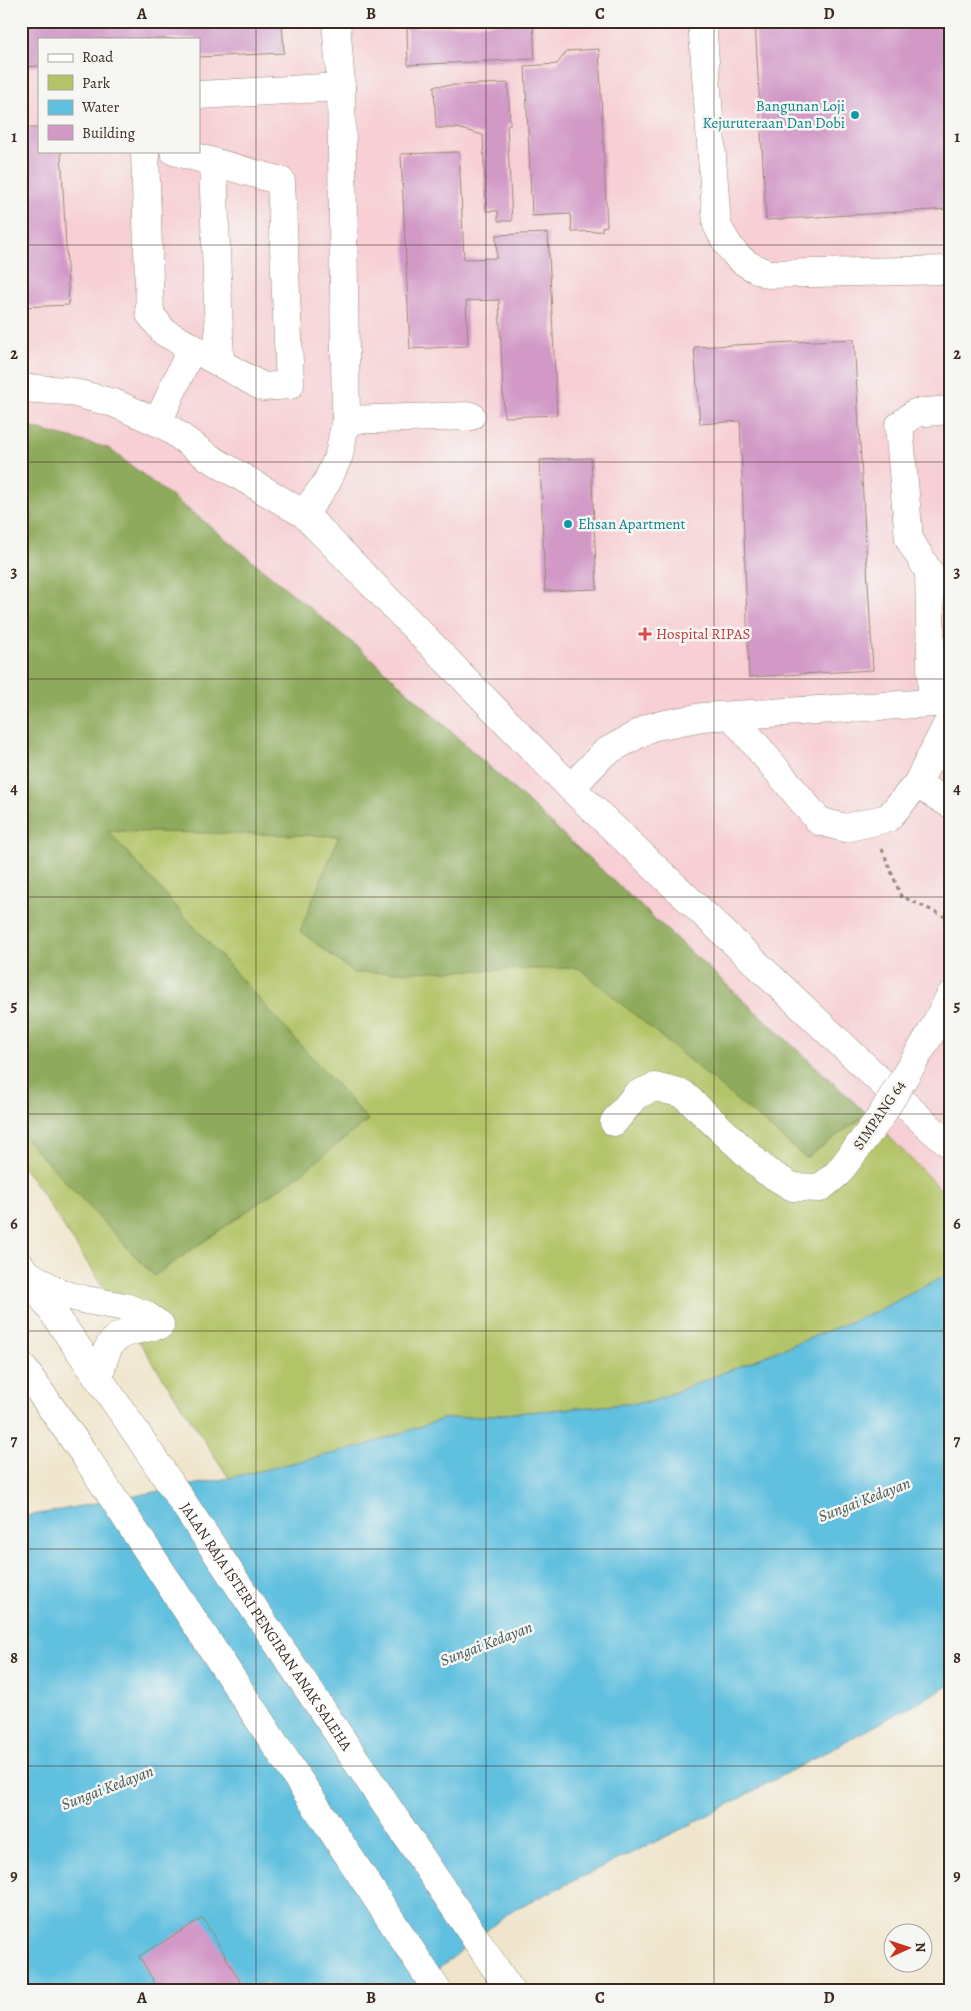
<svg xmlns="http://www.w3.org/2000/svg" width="971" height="2011" font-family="Alegreya,serif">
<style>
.built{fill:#f7cfd4;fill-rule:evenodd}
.green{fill:#b3c467;stroke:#777742}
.forest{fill:#8eaa5c;stroke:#646a3d}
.water{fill:#60c0df;stroke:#4e757e}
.building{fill:#d299c7}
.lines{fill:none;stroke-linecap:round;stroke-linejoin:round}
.minor-casing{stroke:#968875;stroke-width:29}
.major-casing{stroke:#968875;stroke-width:29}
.path{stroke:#968875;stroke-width:3;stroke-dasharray:4 4;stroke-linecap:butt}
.minor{stroke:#fff;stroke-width:28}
.major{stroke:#fff;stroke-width:28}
.minor-bridge-casing{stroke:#968875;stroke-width:29;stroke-linecap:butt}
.minor-bridge{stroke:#fff;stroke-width:28}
.grid{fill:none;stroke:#3b2a1e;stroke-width:1;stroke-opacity:0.55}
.culture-dot{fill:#0f9aa8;stroke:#f6f6f2;stroke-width:2}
.health-dot{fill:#e0444e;stroke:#f6f6f2;stroke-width:2}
.labels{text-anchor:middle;stroke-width:5;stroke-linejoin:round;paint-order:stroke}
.culture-label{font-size:15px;fill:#0d838f;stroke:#f6f6f2;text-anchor:end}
.health-label{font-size:15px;fill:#be3a42;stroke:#f6f6f2;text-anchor:start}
.street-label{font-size:15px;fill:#3b2a1e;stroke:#f6f6f2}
.water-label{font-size:16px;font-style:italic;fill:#465758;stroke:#f6f6f2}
.neatline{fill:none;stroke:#3b2a1e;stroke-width:2}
.grid-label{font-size:16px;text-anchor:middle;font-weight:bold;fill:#3b2a1e}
</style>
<rect width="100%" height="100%" fill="#f6f6f2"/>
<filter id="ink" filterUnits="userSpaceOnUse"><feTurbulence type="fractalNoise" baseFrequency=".02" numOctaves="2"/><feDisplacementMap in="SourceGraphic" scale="10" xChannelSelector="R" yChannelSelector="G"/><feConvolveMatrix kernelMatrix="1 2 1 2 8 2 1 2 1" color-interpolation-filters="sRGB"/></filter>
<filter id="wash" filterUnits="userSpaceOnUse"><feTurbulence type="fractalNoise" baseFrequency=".0096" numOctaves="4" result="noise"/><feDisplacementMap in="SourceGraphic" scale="20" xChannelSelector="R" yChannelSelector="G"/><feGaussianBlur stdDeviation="1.12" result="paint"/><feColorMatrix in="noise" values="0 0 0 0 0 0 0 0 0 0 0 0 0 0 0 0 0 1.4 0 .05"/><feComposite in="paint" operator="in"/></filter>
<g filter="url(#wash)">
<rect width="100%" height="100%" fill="#f0e5cc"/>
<path class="built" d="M21 21H950V1199L867 1114 372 659 210 526 108 448 21 425ZM39 39H199V151H39Z"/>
<path class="green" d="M372 659 867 1114 950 1199V1273L877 1311 651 1402 443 1419 357 1448 229 1478 33 1180 21 1166V821Z"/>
<path class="forest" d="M21 425 108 448 210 526 372 659 867 1114 806 1158 579 968 354 973 300 931 339 836 108 831 368 1120 303 1172 154 1276 21 1134Z"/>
<path class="water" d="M950 1273V1685L690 1825 511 1911 412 1990H276C267 1979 258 1984 247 1990H21V1516H28L229 1478 357 1448 443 1419 651 1402 877 1311Z"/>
<g id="blocks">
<g class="building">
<path d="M21 21H282L284 53 199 57V39H39V66L21 67Z"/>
<path d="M755 21H950V209L766 220Z"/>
<path d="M533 22 535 59 408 65 407 28Z"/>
<path d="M599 49 607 226 602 227V231L572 232 571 214 532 216 525 66 557 64 567 51Z"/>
<path d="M508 83 510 125H507L512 221H498V211H486L483 135 457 128H436L434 86Z"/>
<path d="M21 128H39V151H61L69 305 21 307Z"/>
<path d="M459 152 464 259 497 258 496 235 548 233 557 415 504 417 499 300 466 301 468 346 410 349 401 154Z"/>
<path d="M854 339 873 670 749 677 740 421 700 424 694 347Z"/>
<path d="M591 458 597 589 545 591 540 460Z"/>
<path d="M203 1918 245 1990H159L139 1956Z"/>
</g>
</g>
</g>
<g filter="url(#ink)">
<use href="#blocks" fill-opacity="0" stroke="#968875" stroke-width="1"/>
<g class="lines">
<defs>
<g id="minor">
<path d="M702 21 717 225C731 253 739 263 768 274L950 270"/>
<path d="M199 95 341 87"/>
<path d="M145 151 150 314 164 332 263 387 290 385 281 181 174 151"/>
<path d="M213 162 220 363"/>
<path d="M21 388 67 391 114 403 166 426 208 457 304 514 571 788 930 1128 950 1144"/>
<path d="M346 420 471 416"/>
<path d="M158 422 192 347"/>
<path d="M304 514 327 482 339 455 346 420 341 87 336 21"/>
<path d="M932 703 929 572 909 539 899 426 915 413 950 410"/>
<path d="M732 716 819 821 845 828 888 818 917 784 950 719"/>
<path d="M917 784 950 804"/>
<path d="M571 788 604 753 651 727 702 717 950 702"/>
<path d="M931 1033 950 996"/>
<path d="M614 1122 636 1095 655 1087 683 1094 766 1171 793 1187 820 1188 838 1173 879 1119"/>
<path d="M25 1272 59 1293 86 1300 125 1307 144 1314 160 1325"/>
<path d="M99 1379C108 1333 116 1334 160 1325"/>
</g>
<g id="major">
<path id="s1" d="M21 1266 131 1425 510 1990"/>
<path d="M21 1365 84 1454 437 1990"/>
</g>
</defs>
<use href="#minor" class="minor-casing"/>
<use href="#major" class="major-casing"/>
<path class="path" d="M882 849 901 896 950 919"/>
<use href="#minor" class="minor"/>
<use href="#major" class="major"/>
<defs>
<path id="minor-bridge" d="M879 1119 931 1033"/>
</defs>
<use href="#minor-bridge" class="minor-bridge-casing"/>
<use href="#minor-bridge" class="minor-bridge"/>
</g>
</g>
<path class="grid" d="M256 21V1990M486 21V1990M714 21V1990M21 245H950M21 462H950M21 679H950M21 897H950M21 1114H950M21 1331H950M21 1549H950M21 1766H950"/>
<g class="culture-dot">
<circle cx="855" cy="115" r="5"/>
<circle cx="568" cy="524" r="5"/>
</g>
<path class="health-dot" d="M642.5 626.5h5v5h5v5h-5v5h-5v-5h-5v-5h5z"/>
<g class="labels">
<g class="culture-label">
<text x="845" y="111">Bangunan Loji<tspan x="845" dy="17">Kejuruteraan Dan Dobi</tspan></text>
<text x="578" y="529" text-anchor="start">Ehsan Apartment</text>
</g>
<g class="health-label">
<text x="656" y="639">Hospital RIPAS</text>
</g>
<g class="street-label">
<text transform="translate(879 1115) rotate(-56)" y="5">SIMPANG 64</text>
<text dy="5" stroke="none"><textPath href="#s1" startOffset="436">JALAN RAJA ISTERI PENGIRAN ANAK SALEHA</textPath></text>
</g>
<g class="water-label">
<text transform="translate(864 1499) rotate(-21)" y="6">Sungai Kedayan</text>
<text transform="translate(486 1643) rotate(-21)" y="6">Sungai Kedayan</text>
<text transform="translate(107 1787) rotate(-21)" y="6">Sungai Kedayan</text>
</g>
</g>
<rect width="971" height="2011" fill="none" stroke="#f6f6f2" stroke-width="55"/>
<rect x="38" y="38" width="162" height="115" fill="#f6f6f2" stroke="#aba49d"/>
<rect x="48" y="54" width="25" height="8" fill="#ffffff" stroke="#aba49d"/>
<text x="82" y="62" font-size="15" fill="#3b2a1e">Road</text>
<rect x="48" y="75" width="25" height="15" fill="#b3c467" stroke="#aba49d"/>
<text x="82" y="88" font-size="15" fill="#3b2a1e">Park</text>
<rect x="48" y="100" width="25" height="15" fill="#60c0df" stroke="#aba49d"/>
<text x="82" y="112" font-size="15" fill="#3b2a1e">Water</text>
<rect x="48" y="125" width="25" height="15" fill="#d299c7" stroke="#aba49d"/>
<text x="82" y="138" font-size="15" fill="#3b2a1e">Building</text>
<g transform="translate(908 1948) rotate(87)"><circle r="24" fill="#f6f6f2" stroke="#aba49d"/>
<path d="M0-4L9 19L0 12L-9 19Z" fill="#c8321e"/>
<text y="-8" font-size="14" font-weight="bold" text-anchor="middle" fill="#3b2a1e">N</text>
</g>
<rect x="28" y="28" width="916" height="1956" class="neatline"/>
<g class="grid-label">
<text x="142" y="19">A</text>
<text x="371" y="19">B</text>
<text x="600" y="19">C</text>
<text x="829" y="19">D</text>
<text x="14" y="142">1</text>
<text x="957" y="142">1</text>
<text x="14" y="359">2</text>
<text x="957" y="359">2</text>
<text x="14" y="577">3</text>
<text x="957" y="577">3</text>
<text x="14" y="794">4</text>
<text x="957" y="794">4</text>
<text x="14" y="1011">5</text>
<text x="957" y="1011">5</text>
<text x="14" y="1229">6</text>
<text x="957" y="1229">6</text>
<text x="14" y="1446">7</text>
<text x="957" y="1446">7</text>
<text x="14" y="1663">8</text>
<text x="957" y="1663">8</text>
<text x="14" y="1881">9</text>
<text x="957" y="1881">9</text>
<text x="142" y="2003">A</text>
<text x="371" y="2003">B</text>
<text x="600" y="2003">C</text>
<text x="829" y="2003">D</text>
</g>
</svg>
